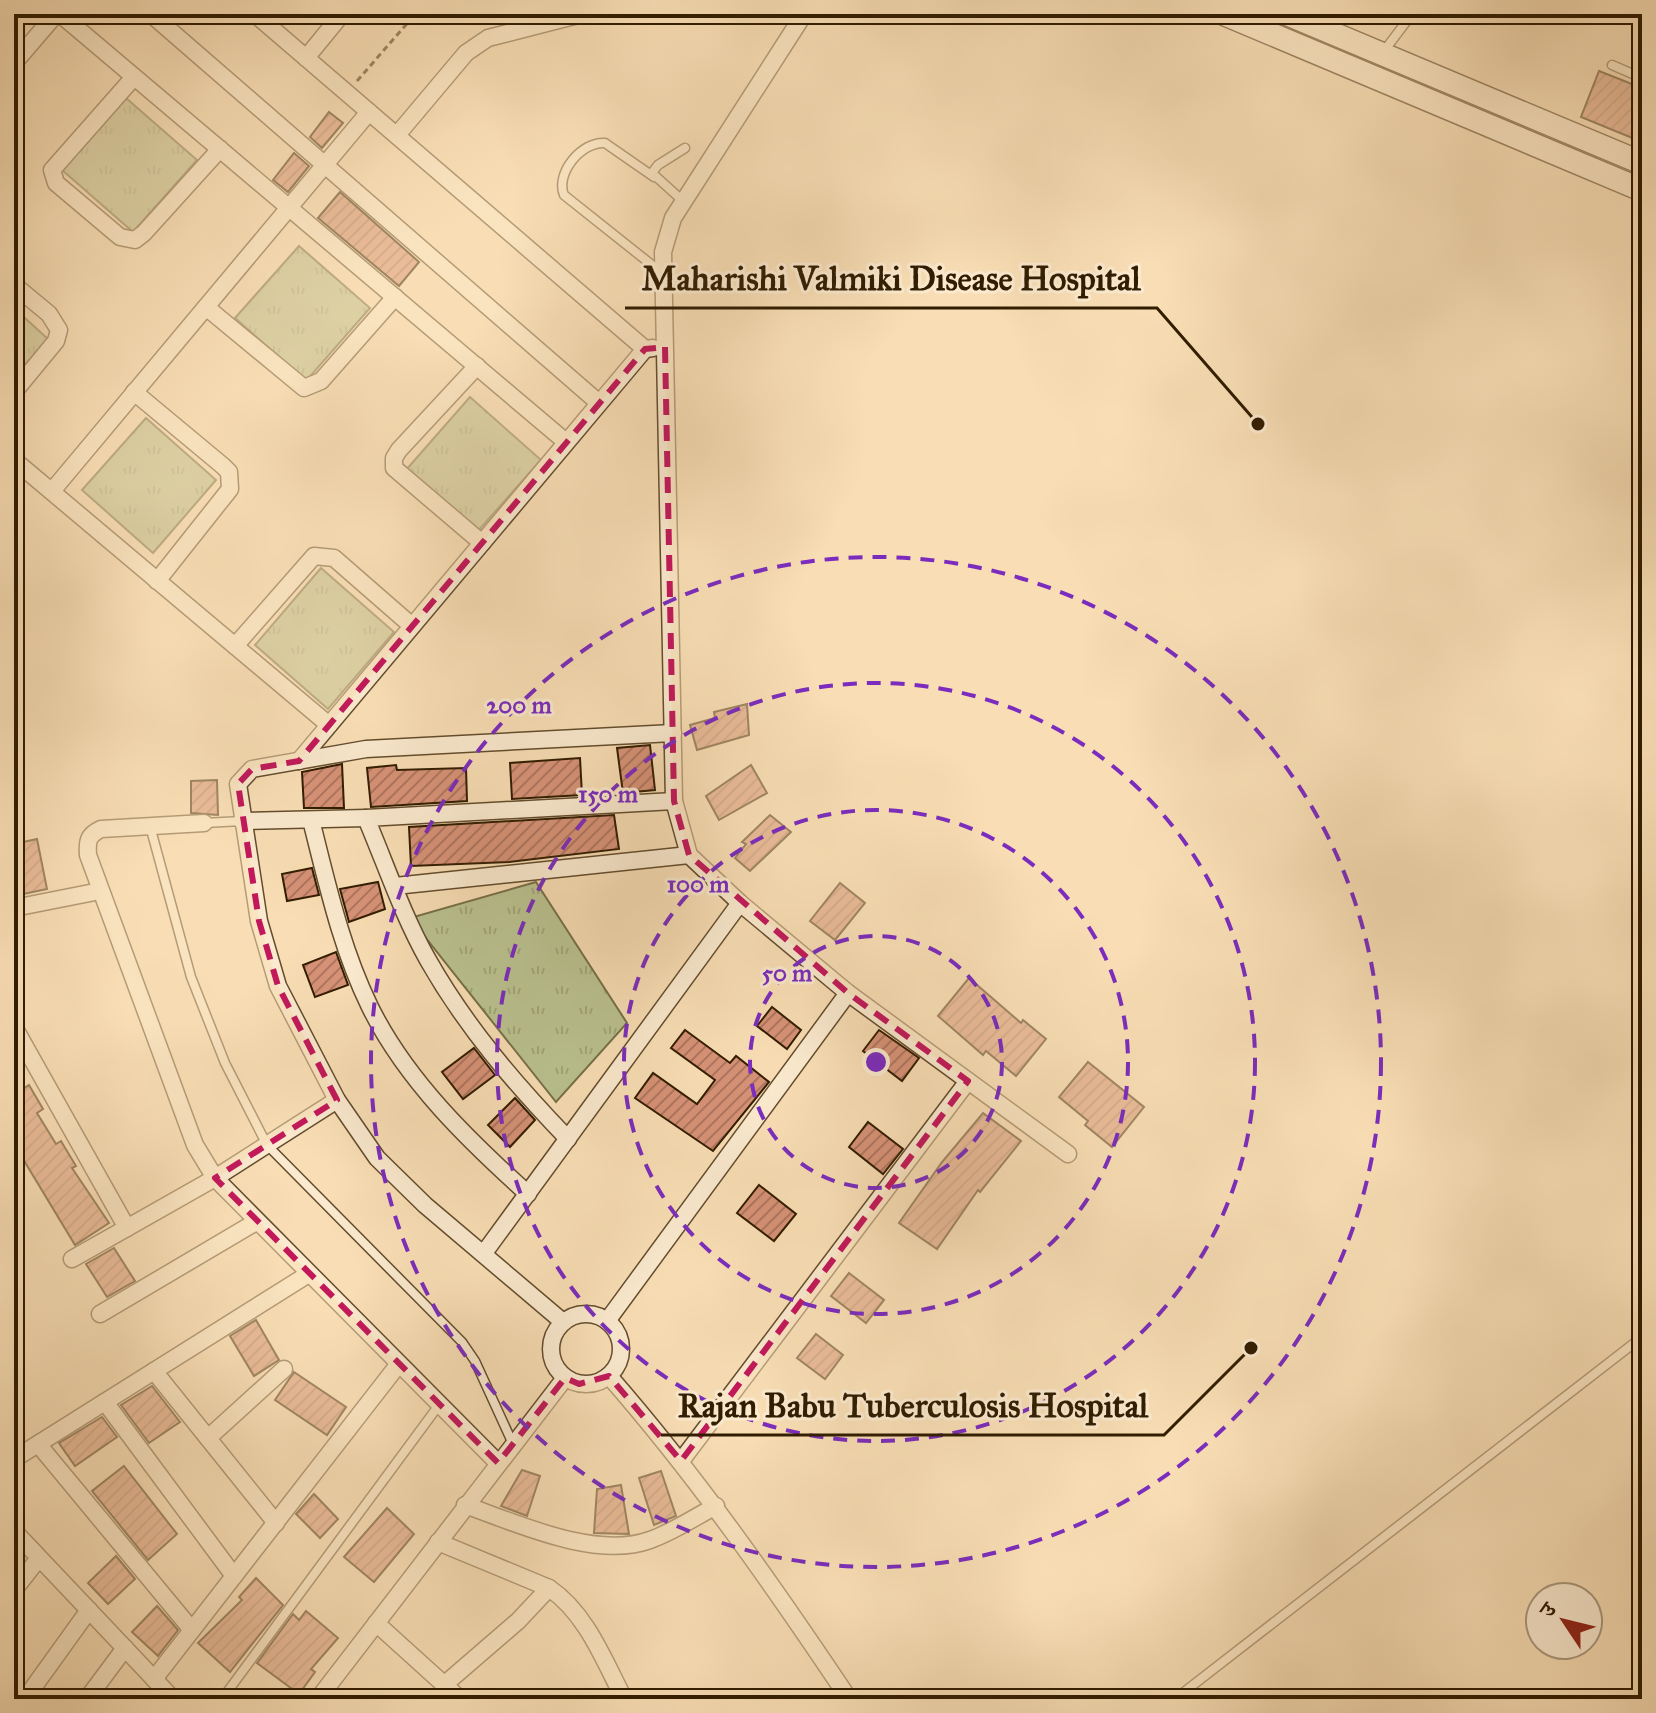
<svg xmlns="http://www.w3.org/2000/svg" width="1656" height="1713" font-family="'IM FELL Great Primer','Noto Serif Devanagari',serif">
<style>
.park{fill:url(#park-tufts);stroke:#766f48;stroke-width:2}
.building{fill:url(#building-hatch);stroke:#311c00;stroke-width:2}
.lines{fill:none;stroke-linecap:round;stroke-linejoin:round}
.service-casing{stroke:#634c2d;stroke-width:11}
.minor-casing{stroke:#634c2d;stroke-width:19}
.secondary-casing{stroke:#311c00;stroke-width:25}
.path{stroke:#311c00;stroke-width:3;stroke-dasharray:6 4;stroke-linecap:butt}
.service{stroke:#fbeacf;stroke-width:8}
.minor{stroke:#fbeacf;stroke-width:16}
.secondary{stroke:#fbeacf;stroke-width:22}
.marked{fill:none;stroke:#c2185b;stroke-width:6;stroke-dasharray:16 10;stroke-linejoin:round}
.ring{fill:none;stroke:#7b2cbf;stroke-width:4;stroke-dasharray:14 10}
.centre{fill:#7b2cbf;stroke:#fbeacf;stroke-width:4}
.ring-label{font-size:24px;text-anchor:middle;font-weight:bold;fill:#7b2cbf;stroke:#fbeacf;stroke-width:6;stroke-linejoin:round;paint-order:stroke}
.leader{fill:none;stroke:#311c00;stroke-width:3}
.callout-dot{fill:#311c00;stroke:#fbeacf;stroke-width:3}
.callout-label{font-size:34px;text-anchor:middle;font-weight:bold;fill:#311c00;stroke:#fbeacf;stroke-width:6;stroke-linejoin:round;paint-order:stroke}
</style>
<defs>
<pattern id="park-tufts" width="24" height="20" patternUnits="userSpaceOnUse" patternTransform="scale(2)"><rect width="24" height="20" fill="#bac290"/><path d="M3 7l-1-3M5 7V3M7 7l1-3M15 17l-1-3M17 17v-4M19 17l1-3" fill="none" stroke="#a0a67a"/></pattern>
<pattern id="building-hatch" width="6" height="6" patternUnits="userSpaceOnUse" patternTransform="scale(2)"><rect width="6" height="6" fill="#d79277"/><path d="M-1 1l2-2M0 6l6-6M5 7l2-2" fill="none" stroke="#af765f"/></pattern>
</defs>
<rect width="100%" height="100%" fill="#f9deb5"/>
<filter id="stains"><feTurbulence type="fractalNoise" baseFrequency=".0025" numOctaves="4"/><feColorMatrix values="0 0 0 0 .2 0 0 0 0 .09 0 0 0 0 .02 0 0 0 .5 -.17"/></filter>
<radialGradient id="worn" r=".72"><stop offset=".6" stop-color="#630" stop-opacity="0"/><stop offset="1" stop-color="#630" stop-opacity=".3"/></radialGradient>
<g class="park">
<path d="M126 98 197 160 133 232 62 170Z"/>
<path d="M299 246 370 308 306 381 235 318Z"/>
<path d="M14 308 48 339 14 377Z"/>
<path d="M470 397 541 460 477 532 406 470Z"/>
<path d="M146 418 216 480 153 553 82 490Z"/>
<path d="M321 568 394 632 328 709 255 645Z"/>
<path d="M536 882 627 1023 556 1102 410 918Z"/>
</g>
<g class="building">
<path d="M1599 71 1642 88V142L1581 117Z"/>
<path d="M329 112 343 123 322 148 310 137Z"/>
<path d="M294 153 309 166 288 192 273 180Z"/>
<path d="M340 192 419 262 399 286 318 218Z"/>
<path d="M747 704 749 735 697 750 690 725 715 718 714 712Z"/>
<path d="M650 745 655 790 623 793 617 748Z"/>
<path d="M580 758 582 795 512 799 510 763Z"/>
<path d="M342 764 344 808H304L302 772Z"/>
<path d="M396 765 397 770 466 768 467 801 371 807 367 768Z"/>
<path d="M751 765 767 793 719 820 706 796Z"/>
<path d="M217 780 218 815 191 813V781Z"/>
<path d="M614 815 619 849 509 862 411 866 409 827Z"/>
<path d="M770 815 791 832 750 871 735 858 746 844 742 842Z"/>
<path d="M37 839 47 889 14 896V844Z"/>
<path d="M312 868 319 895 287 901 282 874Z"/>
<path d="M378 882 385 909 349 922 340 889Z"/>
<path d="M840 883 865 903 835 940 810 921Z"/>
<path d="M336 952 348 985 315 997 303 965Z"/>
<path d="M969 978 1021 1023 1023 1020 1046 1039 1016 1076 986 1051 983 1055 938 1016Z"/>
<path d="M772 1007 801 1030 787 1049 757 1026Z"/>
<path d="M685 1030 730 1063 736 1056 769 1082 713 1151 635 1098 653 1073 697 1104 715 1080 671 1048Z"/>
<path d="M879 1030 919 1058 902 1081 863 1051Z"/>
<path d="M474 1048 495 1075 463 1099 442 1072Z"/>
<path d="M1088 1062 1144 1107 1112 1147 1085 1125 1088 1121 1059 1097Z"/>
<path d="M29 1085 43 1109 37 1113 56 1144 61 1141 76 1166 72 1168 109 1223 75 1245 23 1159 20 1161 14 1151V1095Z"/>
<path d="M515 1098 535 1120 510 1147 488 1125Z"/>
<path d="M983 1113 1021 1141 980 1192 978 1190 937 1249 899 1223 942 1162Z"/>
<path d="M868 1122 903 1149 883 1174 849 1147Z"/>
<path d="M759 1185 796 1214 774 1241 737 1213Z"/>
<path d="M114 1248 135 1281 107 1297 86 1264Z"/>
<path d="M849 1273 884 1300 866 1323 831 1296Z"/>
<path d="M256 1320 279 1360 254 1376 230 1336Z"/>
<path d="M816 1334 843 1355 825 1379 797 1358Z"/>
<path d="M294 1372 346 1407 327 1435 275 1400Z"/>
<path d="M152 1386 180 1422 149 1443 121 1405Z"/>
<path d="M102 1417 117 1437 75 1466 59 1443Z"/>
<path d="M124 1466 177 1534 148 1560 92 1491Z"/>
<path d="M522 1470 540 1476 527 1516 501 1506Z"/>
<path d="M661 1471 676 1516 654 1525 639 1478Z"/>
<path d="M621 1485 629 1534 594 1533 597 1489Z"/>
<path d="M314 1494 338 1519 320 1538 296 1514Z"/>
<path d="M387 1508 414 1534 374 1582 344 1557Z"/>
<path d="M116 1556 135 1579 108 1604 88 1583Z"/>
<path d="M256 1578 283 1605 230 1672 198 1643 242 1600 239 1597Z"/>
<path d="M157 1606 178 1630 158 1656 132 1632Z"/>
<path d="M306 1611 338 1638 311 1669 315 1672 299 1694 257 1663 293 1614 299 1620Z"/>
</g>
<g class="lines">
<defs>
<g id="service">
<path d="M1384 51 1412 14"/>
<path d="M1612 65 1642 78"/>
<path d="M654 177 605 143C582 141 555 173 564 195L662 273"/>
<path d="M683 201 652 173 658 165 685 148"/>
<path d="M204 823 242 821"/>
<path d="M150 826 191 977 225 1063 267 1145 462 1342 475 1361 513 1444"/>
<path d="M222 1699 439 1405"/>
<path d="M1175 1699 1642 1337"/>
</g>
<g id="minor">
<path d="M60 14 566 442"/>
<path d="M151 14 599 403"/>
<path d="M255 14 645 349 653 348"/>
<path d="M804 14 673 218 663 252 674 801 689 855 740 903 848 993 1068 1154"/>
<path d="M306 58 342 14"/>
<path d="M14 63 56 14"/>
<path d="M134 77 52 170 56 183 120 237 135 240 144 233 220 149"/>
<path d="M397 135 466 53 488 38 582 14"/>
<path d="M14 285 49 314 59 330 56 341 14 392"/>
<path d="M206 307 304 388 321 381 395 297"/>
<path d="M477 366 399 450 394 458V468L482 543"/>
<path d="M134 392 223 466 229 472 230 489 157 581"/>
<path d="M14 460 329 725"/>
<path d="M52 491 369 112"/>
<path d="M235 646 314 556 334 558 412 626"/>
<path d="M299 761 645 349"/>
<path d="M311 820C327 883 341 948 370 1007 406 1080 468 1140 528 1194"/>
<path d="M242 821 366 818"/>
<path d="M204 823 101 829C88 835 87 841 88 855L195 1145 215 1178 498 1463"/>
<path d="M395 886 689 855"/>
<path d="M14 908 100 891"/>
<path d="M14 1027 127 1228"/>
<path d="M568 1139C515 1084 466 1027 428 960 403 916 386 865 366 818L674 801"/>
<path d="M484 1253 740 903"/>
<path d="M72 1259 215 1178 337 1100"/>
<circle cx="586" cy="1349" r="35"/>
<path d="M100 1314 256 1222"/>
<path d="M607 1321 848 993"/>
<path d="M563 1322 425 1205 377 1158 337 1100 278 986 259 921 238 784 252 769 366 749 673 733"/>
<path d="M154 1371 276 1523"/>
<path d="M609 1376C698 1478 774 1587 849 1699"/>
<path d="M105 1402 234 1576"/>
<path d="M208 1438 284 1369"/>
<path d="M38 1444 192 1630"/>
<path d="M14 1459 307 1275"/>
<path d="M681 1461 968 1081"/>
<path d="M465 1505C516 1523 596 1560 650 1540 673 1532 695 1517 716 1506"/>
<path d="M14 1531 173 1699"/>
<path d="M438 1542 549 1588C586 1613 604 1660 624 1699"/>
<path d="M14 1590 39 1558"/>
<path d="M376 1623 460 1699"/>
<path d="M154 1679 398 1365"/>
<path d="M445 1684 518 1621 549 1588"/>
<path d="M25 1699 89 1610"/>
<path d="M87 1699 125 1648"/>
<path d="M318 1699 565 1378"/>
</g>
<g id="secondary">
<path d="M1224 14 1642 190"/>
<path d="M1287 14 1642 163"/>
</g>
</defs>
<use href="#service" class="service-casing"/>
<use href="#minor" class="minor-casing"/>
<use href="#secondary" class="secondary-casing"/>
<path class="path" d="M357 81 411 19"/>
<use href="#service" class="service"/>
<use href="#minor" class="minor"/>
<use href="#secondary" class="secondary"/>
</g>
<path d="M0 0H1656V1713H0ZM665 347 674 801 689 855 848 993 968 1081 681 1461 609 1376 579 1384 565 1378 498 1463 215 1178 337 1100 278 986 259 921 238 784 252 769 299 761 645 349Z" fill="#f9deb5" fill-opacity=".55" fill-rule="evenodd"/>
<path class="marked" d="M665 347 674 801 689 855 848 993 968 1081 681 1461 609 1376 579 1384 565 1378 498 1463 215 1178 337 1100 278 986 259 921 238 784 252 769 299 761 645 349Z"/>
<g class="ring">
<circle cx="876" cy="1062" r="126"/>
<circle cx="876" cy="1062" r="252"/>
<circle cx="876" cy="1062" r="379"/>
<circle cx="876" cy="1062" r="505"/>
</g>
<circle cx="876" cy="1062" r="12" class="centre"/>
<g class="ring-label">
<text x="519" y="713">200 m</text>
<text x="608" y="802">150 m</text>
<text x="698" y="892">100 m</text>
<text x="787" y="981">50 m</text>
</g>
<path class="leader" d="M1258 424L1157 308H625M1251 1348L1164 1435H661"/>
<g class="callout-dot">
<circle cx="1258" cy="424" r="8"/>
<circle cx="1251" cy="1348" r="8"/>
</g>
<g class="callout-label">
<text x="891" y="290">Maharishi Valmiki Disease Hospital</text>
<text x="913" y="1417">Rajan Babu Tuberculosis Hospital</text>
</g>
<rect width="1656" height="1713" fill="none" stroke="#f9deb5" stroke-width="48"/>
<rect x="16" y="16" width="1624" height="1681" fill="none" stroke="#311c00" stroke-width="4"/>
<rect x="24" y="24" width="1608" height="1665" fill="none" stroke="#311c00" stroke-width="2"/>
<g transform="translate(1564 1621) rotate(305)"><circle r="38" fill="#fbeacf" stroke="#aa987c" stroke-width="2"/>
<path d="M0-6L14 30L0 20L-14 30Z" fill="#8f2418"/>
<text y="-12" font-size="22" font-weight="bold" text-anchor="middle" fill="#311c00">उ</text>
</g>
<rect width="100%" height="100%" filter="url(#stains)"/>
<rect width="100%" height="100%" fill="url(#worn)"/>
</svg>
